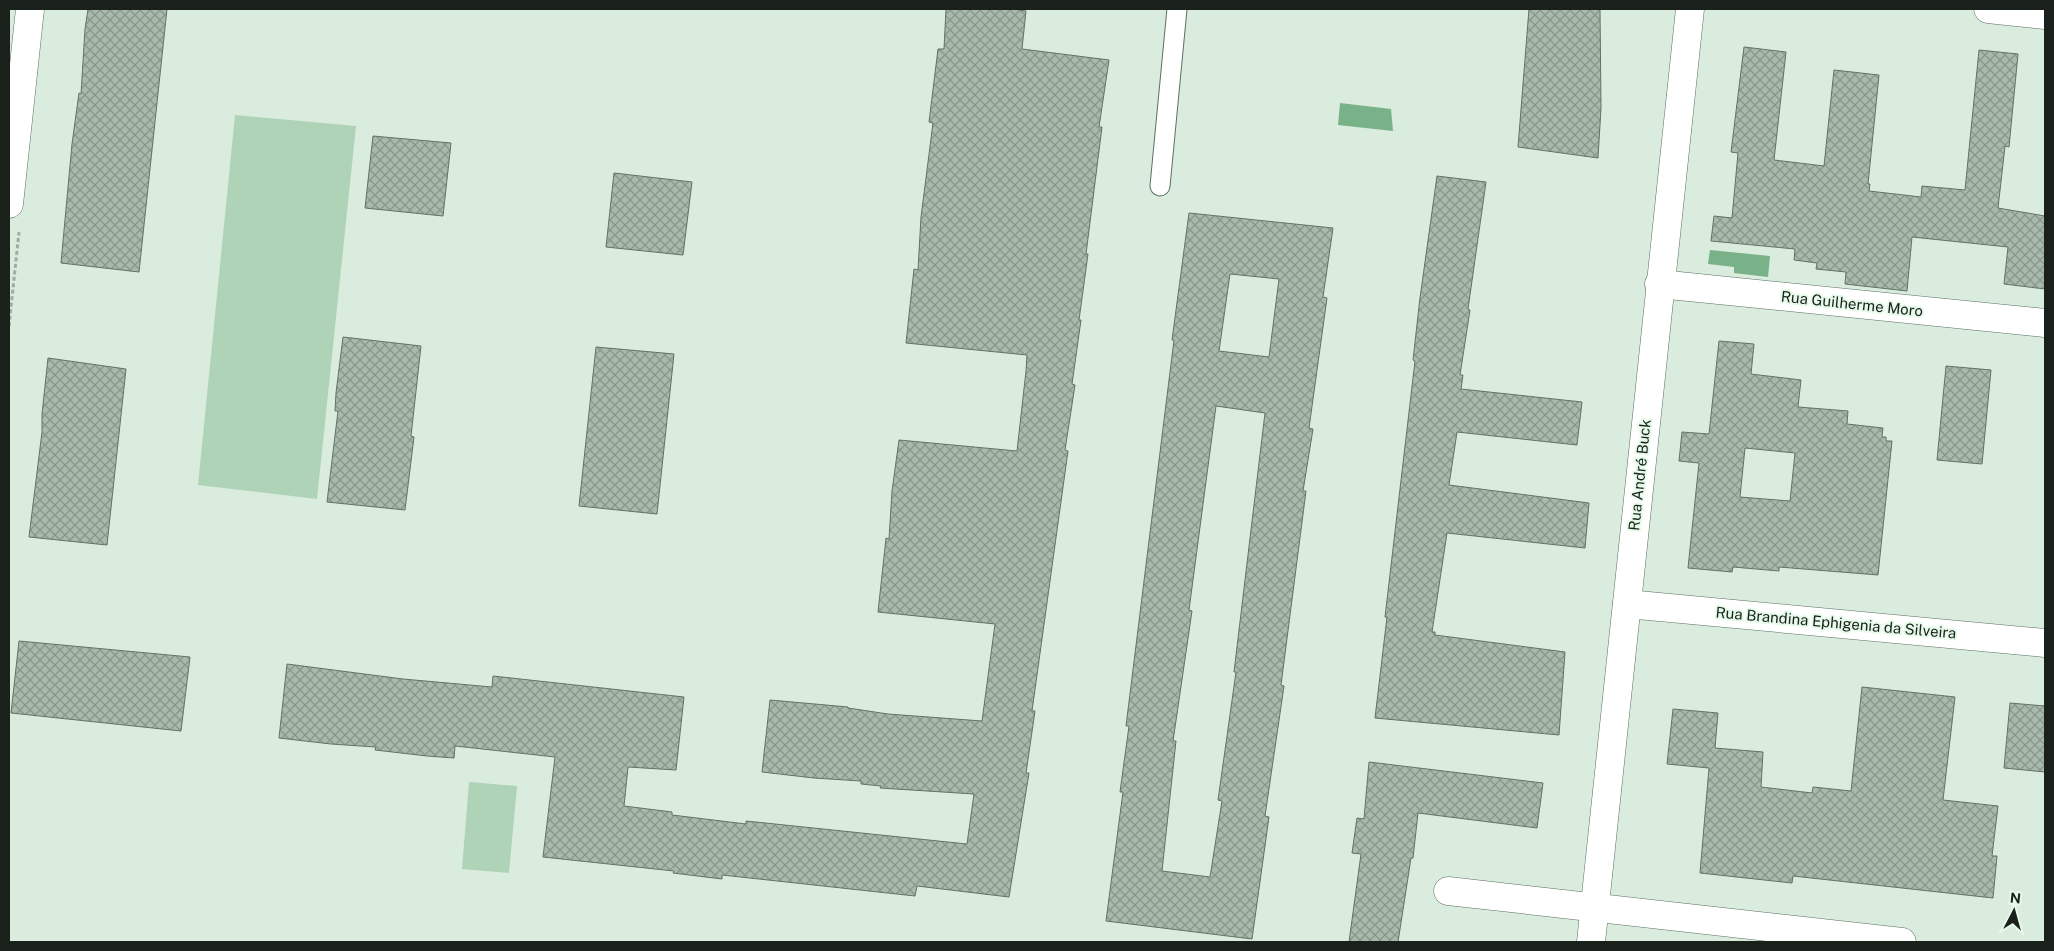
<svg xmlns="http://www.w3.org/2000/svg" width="2054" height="951" font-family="'Public Sans',sans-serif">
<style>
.green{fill:#aed3b7}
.water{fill:#79b188}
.building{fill:url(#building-cross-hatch);stroke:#627366;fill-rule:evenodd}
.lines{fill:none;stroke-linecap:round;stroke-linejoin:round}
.lane-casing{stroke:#5d6e61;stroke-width:21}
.street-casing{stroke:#5d6e61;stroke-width:29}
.secondary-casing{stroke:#5d6e61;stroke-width:29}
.path{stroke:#9eada1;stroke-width:3;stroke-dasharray:4 2.5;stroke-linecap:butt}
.lane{stroke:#fff;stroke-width:19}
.street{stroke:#fff;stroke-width:28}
.secondary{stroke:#fff;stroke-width:28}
.labels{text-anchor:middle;stroke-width:4;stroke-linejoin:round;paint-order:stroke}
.street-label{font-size:15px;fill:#1a211b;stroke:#e6faea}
</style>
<defs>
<pattern id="building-cross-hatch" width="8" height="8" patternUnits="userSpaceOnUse" patternTransform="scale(1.25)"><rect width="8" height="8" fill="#a7baab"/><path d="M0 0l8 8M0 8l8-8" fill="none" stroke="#87978a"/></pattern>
</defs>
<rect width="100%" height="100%" fill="#d9ecdd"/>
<g class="green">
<path d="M235 115 356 126 317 499 198 485Z"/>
<path d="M469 782 517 786 509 873 462 869Z"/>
</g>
<g class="water">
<path d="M1340 103 1391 109 1393 131 1338 125Z"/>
<path d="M1710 250 1770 256 1768 277 1734 273V267L1708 264Z"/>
</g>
<g class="building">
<path d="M88 9H167L139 272 61 263 72 144 79 93 81 94 85 29Z"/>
<path d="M946 9H1019V10L1026 11 1022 49 1109 60 1099 127H1102L1086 254H1088L1079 320H1081L1072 384 1075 385 1065 450 1068 451 1032 711H1035L1026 773H1029L1009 897 917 886 915 896 722 875V879L673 873 674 871 543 857 555 757 455 746 454 758 427 756 375 750 376 747 331 744 279 738 287 664 403 679 492 687 493 676 684 697 676 770 628 767 624 806 672 812V815L746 824V821L967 844 974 794 880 788 881 786 861 784V781L814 778 762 772 770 700 848 707V708L888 714 982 721 995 624 878 612 886 538 889 539 892 491 899 440 1017 451 1026 371 1027 355 906 343 914 269 918 270 921 217 933 123 929 122 938 49H944Z"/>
<path d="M1529 9H1600L1601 108 1598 158 1518 147Z"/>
<path d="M1744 47 1786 52 1774 160 1824 166 1834 70 1879 75 1868 184H1870L1869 191 1921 197 1922 186 1965 190 1979 50 2018 54 2009 147 2005 146 1998 208 2045 216V289L2004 284 2008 247 1912 237 1907 291 1845 284 1846 272 1816 269 1817 263 1794 260 1795 249 1711 241 1714 216 1732 218 1738 153 1731 152Z"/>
<path d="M373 136 451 143 443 216 365 208Z"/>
<path d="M614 173 692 182 683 255 606 247Z"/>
<path d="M1437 176 1486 182 1468 309 1470 310 1460 375H1463L1461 389 1582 402 1577 445 1457 432 1449 485 1589 503 1585 548 1447 533 1432 632H1435V635L1565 652 1559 735 1375 718 1387 617H1385L1415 361 1413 360 1420 298Z"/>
<path d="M1189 213 1333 228 1323 297 1327 298 1309 428 1313 429 1303 491H1306L1281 685 1284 686 1265 816 1269 817 1252 939 1106 921 1123 792H1120L1129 726H1126L1174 340H1172ZM1230 274 1279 279 1269 357 1219 351ZM1216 406 1265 413 1234 672H1236L1218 800 1222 801 1210 877 1162 871 1176 741H1173L1192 611 1189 610Z"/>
<path d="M343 337 421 346 411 436 414 437 405 510 327 502 338 411H335L336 393Z"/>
<path d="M1719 341 1754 344 1751 374 1801 380 1798 407 1848 411 1847 424 1883 428 1882 437H1886V441H1892L1878 575 1779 567V571L1733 567 1732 572 1688 568 1699 463 1679 461 1682 432 1709 434ZM1745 448 1795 453 1790 501 1740 497Z"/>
<path d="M596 347 674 354 657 514 579 506Z"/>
<path d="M48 358 126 369 107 545 29 537 42 432V414Z"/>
<path d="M1946 366 1991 370 1982 464 1937 460Z"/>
<path d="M19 641 190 657 181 731 11 713Z"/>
<path d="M1862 687 1955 697 1943 800 1998 806 1992 856H1997L1993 898 1793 876 1792 883 1700 873 1709 768 1667 764 1673 709 1718 713 1715 748 1763 752 1761 787 1812 793 1813 787 1851 791Z"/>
<path d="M2010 703 2045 706V772L2004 768Z"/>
<path d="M1369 762 1543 783 1537 828 1418 813 1413 858H1411L1398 942H1349L1361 854 1352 853 1357 818 1364 819Z"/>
</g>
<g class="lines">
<defs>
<path id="lane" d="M1160 186 1177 9"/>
<g id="street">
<path d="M9 204 30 9"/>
<path d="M1659 284 2045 323"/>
<path d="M1627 604 2045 643"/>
<path d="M1448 891 1902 942"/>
</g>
<g id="secondary">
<path d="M1988 9 2045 15"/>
<path d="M1591 942 1690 9"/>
</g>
</defs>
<use href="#lane" class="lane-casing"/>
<use href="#street" class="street-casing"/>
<use href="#secondary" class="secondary-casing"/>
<path class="path" d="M9 326 19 232"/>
<use href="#lane" class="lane"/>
<use href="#street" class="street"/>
<use href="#secondary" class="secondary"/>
</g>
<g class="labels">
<g class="street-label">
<text transform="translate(1852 304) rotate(6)" y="5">Rua Guilherme Moro</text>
<text transform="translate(1640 475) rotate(-84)" y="5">Rua André Buck</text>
<text transform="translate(1836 623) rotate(5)" y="5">Rua Brandina Ephigenia da Silveira</text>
</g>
</g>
<rect width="2054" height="951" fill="none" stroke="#1a211b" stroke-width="20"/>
<g transform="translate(2014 911) rotate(6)" stroke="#e6faea" stroke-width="4" paint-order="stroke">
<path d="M0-4L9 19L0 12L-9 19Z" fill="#1a211b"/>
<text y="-8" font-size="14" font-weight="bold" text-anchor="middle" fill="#1a211b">N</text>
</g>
</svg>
